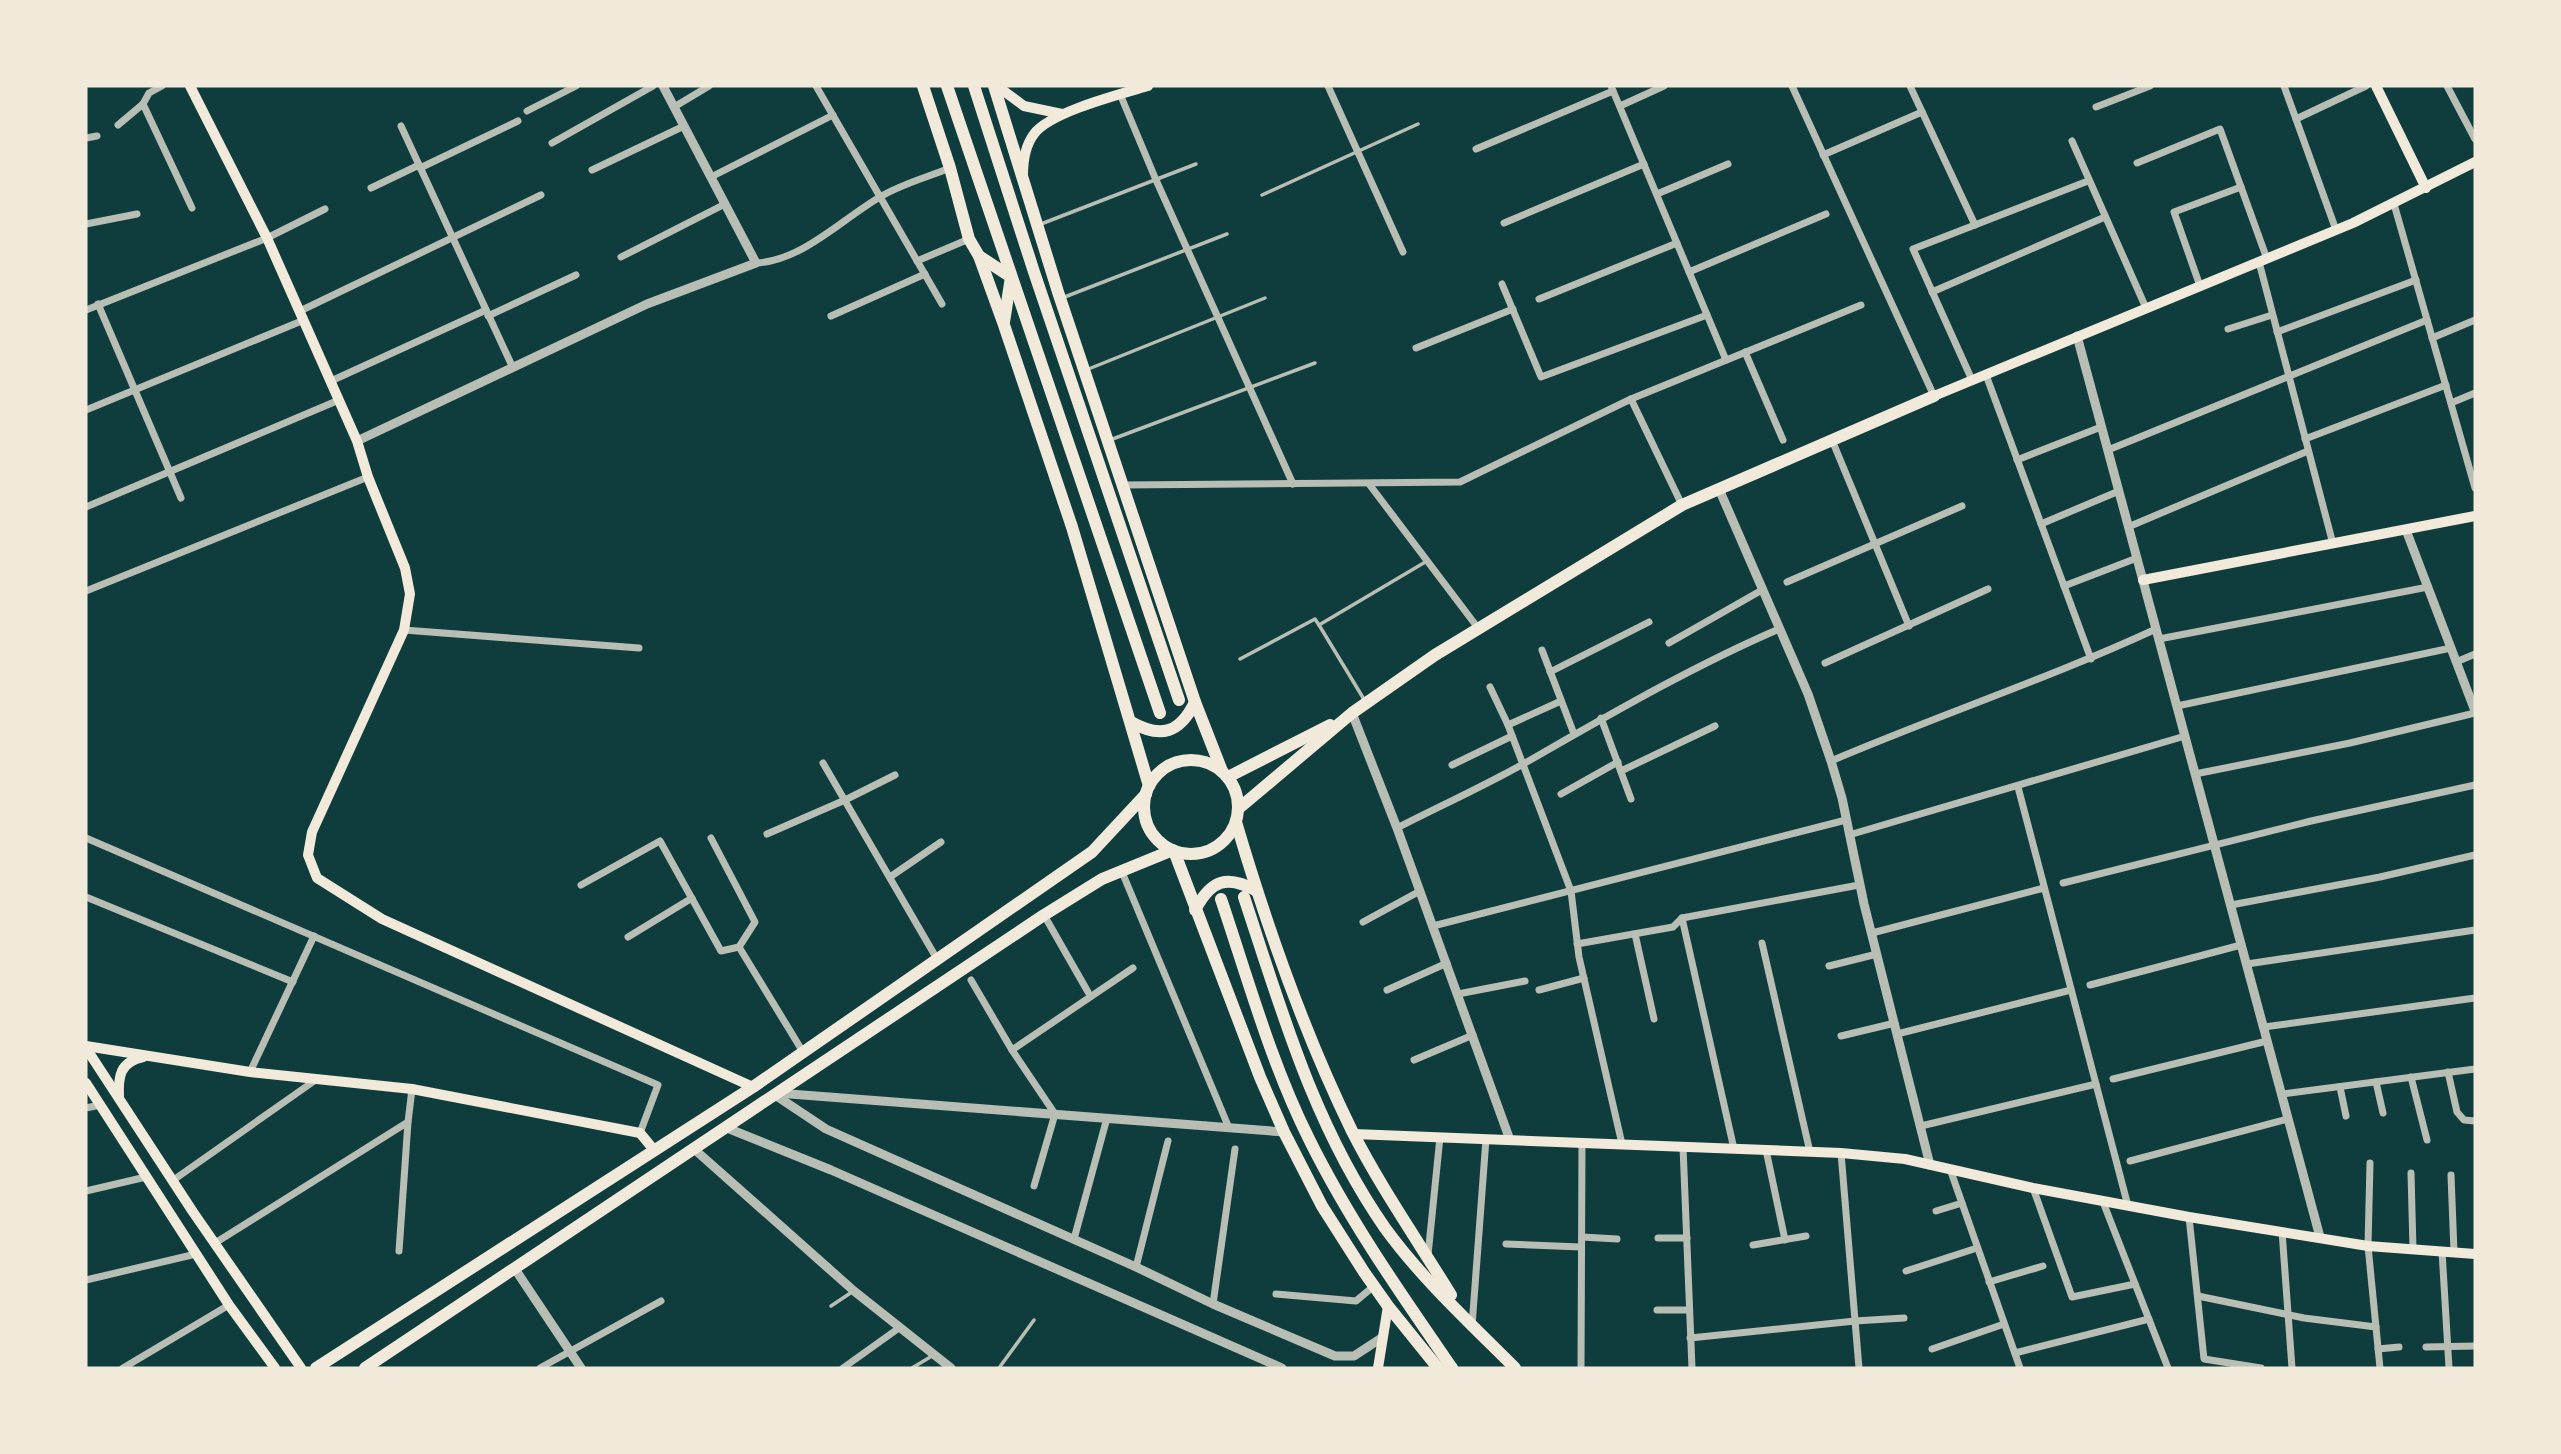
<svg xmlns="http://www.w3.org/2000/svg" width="2561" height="1454" font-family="Overpass,sans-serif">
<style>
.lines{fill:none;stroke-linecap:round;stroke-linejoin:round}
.service{stroke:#b8beb3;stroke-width:3.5}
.minor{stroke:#b8beb3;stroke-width:7}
.tertiary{stroke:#b8beb3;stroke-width:9}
.secondary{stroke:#f1e9da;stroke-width:10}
.primary{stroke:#f1e9da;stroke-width:12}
.trunk{stroke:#f1e9da;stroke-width:12}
</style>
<rect width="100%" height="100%" fill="#0f3d3e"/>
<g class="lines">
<g class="service">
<path d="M1262 195 1418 124"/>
<path d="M1041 224 1196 164"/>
<path d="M1062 298 1227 234"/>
<path d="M1086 370 1265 298"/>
<path d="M1110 440 1315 363"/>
<path d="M1319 625 1365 701"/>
<path d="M1240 659 1315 619 1319 625 1427 561"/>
<path d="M831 1306 852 1292"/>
<path d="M912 1368 932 1356"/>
<path d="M999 1368 1034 1320"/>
</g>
<g class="minor">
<path d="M816 86 942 304"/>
<path d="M1328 86 1403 252"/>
<path d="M1611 86 1726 360"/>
<path d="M1792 86 1934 396"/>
<path d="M1910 86 1975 225"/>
<path d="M2284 86 2336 230"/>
<path d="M2447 86 2475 139"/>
<path d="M1120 94 1156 180 1293 484"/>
<path d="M143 104 192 208"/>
<path d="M1620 106 1664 86"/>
<path d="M674 107 709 86"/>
<path d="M2096 107 2150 86"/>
<path d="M527 111 576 86"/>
<path d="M2296 119 2366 86"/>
<path d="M118 125 143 104 149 93 162 86"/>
<path d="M401 126 513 368"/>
<path d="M86 138 97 136"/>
<path d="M2072 141 2146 308"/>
<path d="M552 143 653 86"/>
<path d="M1476 149 1613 91"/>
<path d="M1823 155 1922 112"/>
<path d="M2137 163 2220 129 2267 259"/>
<path d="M420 168 518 121"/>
<path d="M592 170 684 126"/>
<path d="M711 177 833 115"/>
<path d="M371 188 419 165"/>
<path d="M1657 194 1728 164"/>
<path d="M2394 204 2475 488"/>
<path d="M1504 223 1644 164"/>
<path d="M86 224 137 214"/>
<path d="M621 257 725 204"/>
<path d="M917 261 969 239"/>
<path d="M2259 262 2333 544"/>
<path d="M756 263C802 261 842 219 880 197 901 184 928 177 950 168"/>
<path d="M1689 272 1826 214"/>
<path d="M1502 284 1541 377 1707 315"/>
<path d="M2200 286 2174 212 2241 187"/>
<path d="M1932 292 2105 217"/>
<path d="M1539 299 1677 243"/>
<path d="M98 304 181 498"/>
<path d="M86 310 267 238 325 209"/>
<path d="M300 311 541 195"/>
<path d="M488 316 576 275"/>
<path d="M831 316 925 274"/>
<path d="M2228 329 2272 315"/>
<path d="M2277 332 2416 280"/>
<path d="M2432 338 2475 320"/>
<path d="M1416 348 1513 309"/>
<path d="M1745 352 1783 440"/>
<path d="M1986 375 2091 659"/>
<path d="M1972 380 1913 249 2088 181"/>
<path d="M331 381 486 310"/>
<path d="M1631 399 1682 505"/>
<path d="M2451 403 2475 393"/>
<path d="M86 410 304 320"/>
<path d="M2305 439 2446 385"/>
<path d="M1832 440 1909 626"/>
<path d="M2108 450 2427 320"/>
<path d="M2017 460 2101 427"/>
<path d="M1369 484 1478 628"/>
<path d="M1123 485 1460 482 1631 399 1861 305"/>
<path d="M86 507 339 400"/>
<path d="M2041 524 2119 491"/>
<path d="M2128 527 2308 451"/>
<path d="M1787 582 1962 506"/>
<path d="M2064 586 2137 558"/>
<path d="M86 591 368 477"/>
<path d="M404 630 639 648"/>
<path d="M2159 639 2428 587"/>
<path d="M1669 643 1762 590"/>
<path d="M1542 650 1574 734"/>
<path d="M2456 662 2475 654"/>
<path d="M1825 663 1988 589"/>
<path d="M1550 672 1649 622"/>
<path d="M1490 687 1508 725 1571 891 1579 957 1622 1144"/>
<path d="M2177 706 2451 648"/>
<path d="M1601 718 1631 799"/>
<path d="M1508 725 1561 701"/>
<path d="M1831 761C1939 715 2050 678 2156 629"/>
<path d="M823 763 937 959"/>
<path d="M1452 765 1512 736"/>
<path d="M1621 771 1715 726"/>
<path d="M2195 774 2350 743 2475 713"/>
<path d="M2018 787 2128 1206"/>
<path d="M1561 794 1618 762"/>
<path d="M1397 828C1440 806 1484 786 1525 763 1609 715 1691 667 1779 629"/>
<path d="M767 834 845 800 895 775"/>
<path d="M1849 835 2185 736"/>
<path d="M86 838 658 1085 640 1133"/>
<path d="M711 838 755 922 739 947"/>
<path d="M1122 872 1229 1128"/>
<path d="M890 877 941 842"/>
<path d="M2063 883 2311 821 2475 785"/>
<path d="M581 885 660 841 721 951 739 947"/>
<path d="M86 897 293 982"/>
<path d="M2231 905 2380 877 2475 855"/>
<path d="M1044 915 1088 992"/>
<path d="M1682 918 1734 1149"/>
<path d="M1363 922 1420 891"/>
<path d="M1433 926 1846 820"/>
<path d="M1872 933 2044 888"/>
<path d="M1635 934 1654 1019"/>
<path d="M628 937 692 898"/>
<path d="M1762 943 1810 1152"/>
<path d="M1577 944 1673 927 1682 918 1859 885"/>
<path d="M739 947 803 1052"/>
<path d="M2247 964 2475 930"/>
<path d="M1829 966 1877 954"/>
<path d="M971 980 1012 1050 1055 1114 1034 1186"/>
<path d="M2090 985 2241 945"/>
<path d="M1387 990 1447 963"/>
<path d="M1539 990 1584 978"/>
<path d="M1458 994 1525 981"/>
<path d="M2264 1027 2475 998"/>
<path d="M1897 1034 2071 990"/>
<path d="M1841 1036 1895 1023"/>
<path d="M1012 1050 1133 968"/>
<path d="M1414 1060 1473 1035"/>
<path d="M250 1072 314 936"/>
<path d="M2448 1072 2457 1112 2464 1120 2475 1121"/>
<path d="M2411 1077 2427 1140"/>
<path d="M2113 1079 2267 1041"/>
<path d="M2376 1082 2383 1113"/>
<path d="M2340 1087 2346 1116"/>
<path d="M2282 1094 2475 1069"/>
<path d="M86 1108 100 1105"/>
<path d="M1921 1126 2096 1084"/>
<path d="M1683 1147 1692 1368"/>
<path d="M1766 1150 1785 1240"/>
<path d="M1841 1153 1859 1368"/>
<path d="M2130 1161 2288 1119"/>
<path d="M2370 1163 2368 1246 2380 1368"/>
<path d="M1950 1169 2020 1368"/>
<path d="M2411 1173 2413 1249"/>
<path d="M2451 1175 2454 1252"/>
<path d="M172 1181 317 1079"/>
<path d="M2033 1188 2072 1297 2135 1284"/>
<path d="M86 1191 146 1177"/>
<path d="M2103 1202 2168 1368"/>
<path d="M1936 1211 1962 1203"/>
<path d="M2189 1217 2204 1359 2261 1368"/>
<path d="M2282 1231 2292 1368"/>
<path d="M1582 1237 1617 1239"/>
<path d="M1658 1238H1687"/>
<path d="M1074 1239 1107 1118"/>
<path d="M215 1243 408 1122 412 1089"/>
<path d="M1506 1244 1581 1247"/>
<path d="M1753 1245 1806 1236"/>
<path d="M399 1251 408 1122"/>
<path d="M2442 1251 2449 1368"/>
<path d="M1428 1255 1440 1137"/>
<path d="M1136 1267 1168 1141"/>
<path d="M1906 1271 1977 1248"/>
<path d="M86 1280 196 1254"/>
<path d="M1989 1282 2043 1266"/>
<path d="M1276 1294 1356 1301 1374 1286"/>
<path d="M2198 1296 2304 1318 2376 1327"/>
<path d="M1213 1304 1235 1149"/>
<path d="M1657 1310H1689"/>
<path d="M1472 1326 1486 1139"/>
<path d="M1690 1338 1855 1321 1904 1318"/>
<path d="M2426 1347 2475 1346"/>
<path d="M1932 1349 2004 1324"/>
<path d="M2378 1349 2399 1347"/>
<path d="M2015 1353 2149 1319"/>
<path d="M123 1368 229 1305"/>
<path d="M540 1368 661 1301"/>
<path d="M843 1368 899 1328"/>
<path d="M1581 1368 1582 1143"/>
</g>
<g class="tertiary">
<path d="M2077 336 2320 1237"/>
<path d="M357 441 647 304 756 263 663 86"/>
<path d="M1719 489 1808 694 1831 761 1842 798 1864 904 1930 1165"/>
<path d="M2406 530 2475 711"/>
<path d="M1352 713 1397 828 1510 1140"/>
<path d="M777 1093 1284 1132"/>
<path d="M775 1095 826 1129 1136 1267 1213 1304 1335 1356H1354L1383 1337"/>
<path d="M727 1128 831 1170 1282 1368"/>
<path d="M694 1149 854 1291 951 1368"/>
<path d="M515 1269 581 1368"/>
</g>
<g class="secondary">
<path d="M190 86 267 238 357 441 368 477 405 568 410 594 404 630 312 832 308 855 317 878 382 919 753 1087"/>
<path d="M997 86 1024 106 1062 114"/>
<path d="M2376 86 2426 188"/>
<path d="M1023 175C1023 160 1025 146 1034 134 1050 112 1121 94 1148 86"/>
<path d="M1934 396 2353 223 2475 162"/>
<path d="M2143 580 2475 516"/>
<path d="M86 1046 250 1072 412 1089 640 1133 654 1150"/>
<path d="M86 1048 193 1212 301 1368"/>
<path d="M86 1083 229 1305 275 1368"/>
<path d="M119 1097C118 1076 120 1062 143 1057"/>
<path d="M1354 1134 1841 1153 1905 1159 2033 1188 2189 1217 2368 1246 2475 1254"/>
<path d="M1378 1368 1388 1306"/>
</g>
<g class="primary">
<path d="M1228 777 1330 725"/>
<path d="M1238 809 1352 713 1435 655 1682 505 1934 396"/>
<path d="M316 1368 753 1087 1092 852 1146 794"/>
<path d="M365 1368 1044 915 1102 879 1173 850"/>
</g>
<g class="trunk">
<path d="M923 86 950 168 969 239 979 256 1004 325 1072 527 1149 786"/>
<path d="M947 86 1160 713"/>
<path d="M974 86 1034 272 1179 700"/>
<path d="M994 86 1058 292 1195 702 1222 771"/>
<path d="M979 256 1011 277 1004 322"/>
<path d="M1131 722C1161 739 1180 733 1195 702"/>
<circle cx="1191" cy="807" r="47"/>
<path d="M1236 822C1267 927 1304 1033 1352 1131 1381 1188 1418 1241 1451 1295"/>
<path d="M1174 851 1260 1077 1284 1132 1322 1206 1364 1272 1388 1306 1438 1368"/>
<path d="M1244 897C1282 1012 1314 1126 1385 1228 1422 1279 1470 1323 1515 1368"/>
<path d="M1221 899C1248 979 1271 1063 1309 1139 1349 1220 1401 1294 1452 1368"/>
<path d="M1195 910C1211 880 1227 874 1257 891"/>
</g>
</g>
<rect width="2561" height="1454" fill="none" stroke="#f1e9da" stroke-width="175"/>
</svg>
